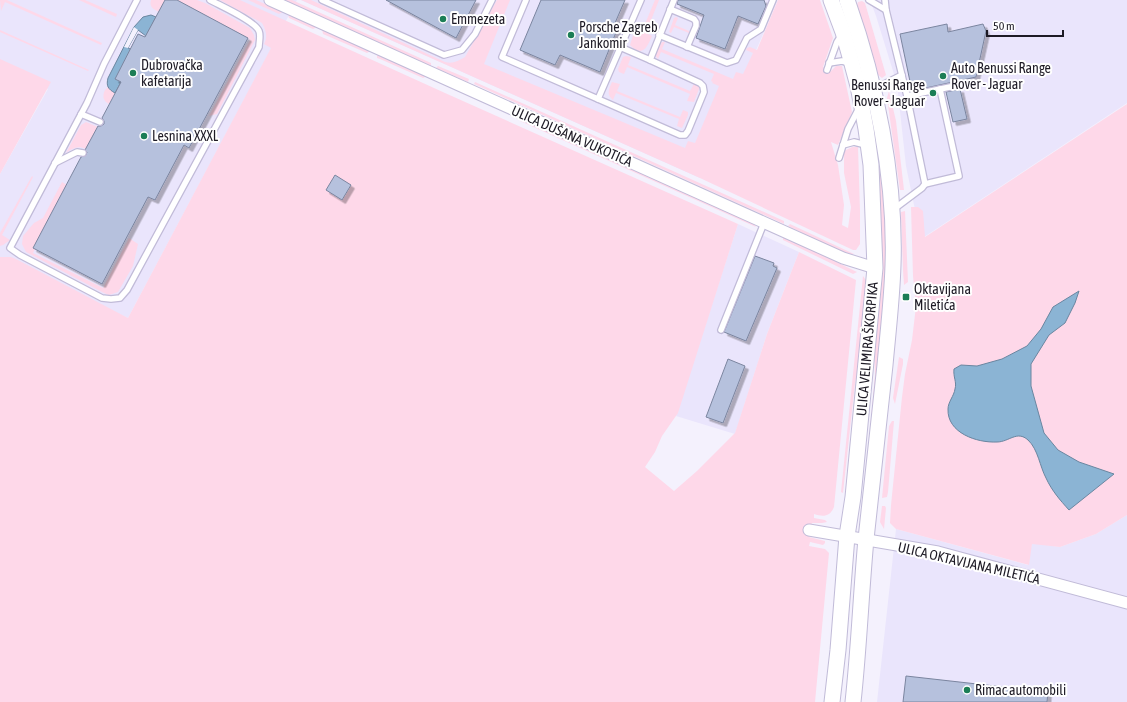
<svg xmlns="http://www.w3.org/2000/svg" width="1127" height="702" font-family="'Asap Condensed',sans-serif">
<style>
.built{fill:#eae5fc}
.green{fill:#fed8e9}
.water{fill:#8bb4d4;stroke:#6a86a0}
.pier{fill:#f4f1fd}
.building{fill:#b6c1dd;stroke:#7b859f;filter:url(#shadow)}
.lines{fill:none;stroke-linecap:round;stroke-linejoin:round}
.service-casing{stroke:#c1bbd8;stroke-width:8}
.minor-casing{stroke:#c1bbd8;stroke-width:13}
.secondary-casing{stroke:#c1bbd8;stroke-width:17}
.service{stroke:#fff;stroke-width:5.5}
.minor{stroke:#fff;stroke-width:11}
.secondary{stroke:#fff;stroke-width:15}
.poi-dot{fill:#1c7e56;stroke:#fff;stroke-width:1.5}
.labels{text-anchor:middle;stroke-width:4;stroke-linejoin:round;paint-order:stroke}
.poi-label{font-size:14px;fill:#1d1a25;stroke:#fff;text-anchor:start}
.street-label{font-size:14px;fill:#1d1a25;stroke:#fff}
</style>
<defs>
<filter id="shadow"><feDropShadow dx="3.5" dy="3.5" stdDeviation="0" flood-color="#0004"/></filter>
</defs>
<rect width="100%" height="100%" fill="#f4f1fd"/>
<g class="built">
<path d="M0 0H297L128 318 0 259V174L48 89 0 66Z"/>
<path d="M301 0H778L700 178Z"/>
<path d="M870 0H1127V103L921 239 906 166 897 84 876 16Z"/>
<path d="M738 224 799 252 767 334 735 434 676 416Z"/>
<path d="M1127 515V702H877L896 529 1028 565 1032 543 1060 547 1096 534Z"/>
</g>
<g class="green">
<path d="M0 0H7L102 43 101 45 5 2 1 11Z"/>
<path d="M79 0H85L117 14 116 17Z"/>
<path d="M151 0H165L159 12C153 9 149 7 151 0Z"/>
<path d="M177 0H197L205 3 250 28 254 35 255 40 217 114 209 116 250 40 248 38Z"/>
<path d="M220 0H240L445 93 738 224 678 413 662 436 655 452 645 467 674 491 697 471 735 433 767 334 799 252 856 280 834 507C830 517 823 517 814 514V518L825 520 827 522 822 523H812L809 537 825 541V543L823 545 810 542 809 546 825 549 829 553 815 702H0V257H11L16 259 128 318 271 48 264 44C268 37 266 30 262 23Z"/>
<path d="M248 0H256L283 12 279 14Z"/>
<path d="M285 0H292L431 63V66Z"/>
<path d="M301 0H311L445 62C453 64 458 61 465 57L497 0H510L484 64 685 148 688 141 695 143 719 86 712 83 713 82 711 81 714 74 661 52 658 59 655 55 662 42H665L662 49 733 79 736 72 743 74 753 53 746 50 747 48 750 47 757 50 778 0H820L833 38 823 67 830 72 836 66H842L852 112 838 145 831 142 838 165 844 205 842 225 848 228 851 207 844 173V151L852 147H858L860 211V244L856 250H853L700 178Z"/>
<path d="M655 0H659L646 33 652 36C647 47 643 58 630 45L635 29 642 31Z"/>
<path d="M837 0H842C877 102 893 213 884 321 879 379 870 437 864 495L875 375 874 344 881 259Z"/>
<path d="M862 1 865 3 886 75 882 78 877 74 858 11 857 5 858 2Z"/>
<path d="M288 15 317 27 313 29 289 18Z"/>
<path d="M676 17 678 18 675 25 689 31V33L674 27 671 33 669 32 674 18Z"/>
<path d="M322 29 370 51 367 53 323 34Z"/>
<path d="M0 30 89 70 88 71 0 32Z"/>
<path d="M377 55 427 76 423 78 380 59 377 58Z"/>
<path d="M626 56 631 57 628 65 690 91 694 84 699 86V89L694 102 687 101 690 94 627 67 624 74 619 72 618 69 623 57Z"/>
<path d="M0 59 51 82 0 174Z"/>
<path d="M438 66 469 79 468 82 436 68Z"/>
<path d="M475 82 784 221V224L474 84Z"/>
<path d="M612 82 620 84 617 91 680 117 683 110 688 112V115L682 128 677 126 679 119 616 93 613 100C606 94 609 89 612 82Z"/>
<path d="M108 87 115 93 109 104C103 101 102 96 105 90Z"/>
<path d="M889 91 896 121 904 190H900L887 98Z"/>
<path d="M1127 104V515L1096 534 1060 547 1032 544 1029 565 896 529 890 523 891 505 902 397 905 374 912 340 916 306 913 276 911 207H918L923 211 925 237Z"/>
<path d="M518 120 542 128 752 222 756 227Z"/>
<path d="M86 122 98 127 86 149C78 145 72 148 66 153L81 125Z"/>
<path d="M32 176 33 177 2 235 10 240 3 245 0 246V233Z"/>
<path d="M62 182 67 185 33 248 35 249 33 253 103 288 129 238 138 244 133 266 118 292 109 295 104 293 26 252 22 244 23 236 34 223 43 218Z"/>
<path d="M905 211 908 282 904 285 903 270 901 212Z"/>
<path d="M790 224 854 254 847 255 788 226Z"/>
<path d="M783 236 857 272 853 274 783 240Z"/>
<path d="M863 276 869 285 861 355 855 383 843 493 841 492Z"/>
<path d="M899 357 903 359V364L895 404 893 398Z"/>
<path d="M892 421H894L888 492 887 497 882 498 889 426Z"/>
<path d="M882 506H885L886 508 884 529 880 522Z"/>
</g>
<g class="water">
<path d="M151 15 156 17 146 36 138 30 128 48 137 52 115 93C108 89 106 86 108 78L134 27 143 17Z"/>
<path d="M1079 291 1075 303 1065 323 1049 335 1031 364V386L1044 433 1058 450 1079 462 1114 474 1069 510C1060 500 1052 491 1046 478 1040 467 1038 449 1028 440 1017 430 1009 442 997 442 977 443 947 433 948 409 948 402 954 396 955 389 957 382 953 377 954 369L961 365 977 366 1002 359 1027 346 1041 329 1053 307Z"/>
</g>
<path class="pier" d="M134 27 138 30 128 48 124 47Z"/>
<g class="building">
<path d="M165 0H177L248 38 189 148 184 145 155 200 148 197 102 284 33 248 81 157 86 155 87 152 85 150 98 126H101L104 124V121L102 118 121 82 115 79 138 34 145 37Z"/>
<path d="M386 0H476L456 38Z"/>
<path d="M541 0H625L615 23 619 25 600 72 560 55 555 65 520 50Z"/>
<path d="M678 0H764L766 6 758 24 738 16 725 49 696 38 704 15 677 4Z"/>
<path d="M947 24 948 32 983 24 986 31 976 77 912 91 900 34Z"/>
<path d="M960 89 967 119 953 122 946 92Z"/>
<path d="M335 175 351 185 342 200 326 190Z"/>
<path d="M755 256 774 263 773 266 777 268 746 341 724 332Z"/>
<path d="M728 359 745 366 723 423 706 417Z"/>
<path d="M906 676 1048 692 1047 702H903Z"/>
</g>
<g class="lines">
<defs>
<g id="service">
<path d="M137 0 104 64 87 103 10 248 20 255 102 298 111 299 120 298 127 290 259 47C259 42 261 36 259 31 255 21 221 6 210 0"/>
<path d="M322 0 444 55 462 50 475 34 492 0"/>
<path d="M526 0 502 57 598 99 641 0"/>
<path d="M869 0 886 10 907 96 925 184 922 188 894 209"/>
<path d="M885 0 886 10"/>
<path d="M670 9 694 19 696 22V26L687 47"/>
<path d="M659 35 727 63 736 60 747 38 761 29 773 0"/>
<path d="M620 47 650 60"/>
<path d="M829 63 842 61 850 63"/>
<path d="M827 70 837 42 841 36"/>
<path d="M874 89 902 75"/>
<path d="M907 96 969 83"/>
<path d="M598 99 680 135H685L688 131 704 92 703 86 700 83 650 60 674 0"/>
<path d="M81 114 100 122"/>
<path d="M843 145 854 142 866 145"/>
<path d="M839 158 848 129 859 108"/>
<path d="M55 163 77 152 83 153"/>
<path d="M925 184 959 176 940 89"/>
<path d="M721 330 764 223"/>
</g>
<g id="minor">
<path d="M270 0 843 258 875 268"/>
<path d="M809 530 938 552 1127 603"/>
</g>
<g id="secondary">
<path d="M831 0 843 32 852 64 858 86 866 129 871 165 875 268 853 497 847 536 838 650 832 702"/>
<path d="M847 0C876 81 896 179 893 265 892 299 888 332 885 365 879 423 872 481 866 539 861 593 859 648 853 702"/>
</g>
</defs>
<use href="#service" class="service-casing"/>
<use href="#minor" class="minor-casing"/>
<use href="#secondary" class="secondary-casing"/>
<use href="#service" class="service"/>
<use href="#minor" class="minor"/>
<use href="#secondary" class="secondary"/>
</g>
<g class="poi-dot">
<circle cx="443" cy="19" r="4"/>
<circle cx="571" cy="35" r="4"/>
<circle cx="133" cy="73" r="4"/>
<circle cx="943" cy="76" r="4"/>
<circle cx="933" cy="93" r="4"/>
<circle cx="144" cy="136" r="4"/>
<rect x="902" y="293" width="8" height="8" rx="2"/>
<circle cx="967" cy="690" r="4"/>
</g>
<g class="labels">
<g class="poi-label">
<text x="451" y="24">Emmezeta</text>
<text x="579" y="32">Porsche Zagreb<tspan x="579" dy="16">Jankomir</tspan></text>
<text x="141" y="70">Dubrovačka<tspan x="141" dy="16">kafetarija</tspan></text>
<text x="951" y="73">Auto Benussi Range<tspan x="951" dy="16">Rover - Jaguar</tspan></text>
<text x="925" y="90" text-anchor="end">Benussi Range<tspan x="925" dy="16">Rover - Jaguar</tspan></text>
<text x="152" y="141">Lesnina XXXL</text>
<text x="914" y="294">Oktavijana<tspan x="914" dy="16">Miletića</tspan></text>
<text x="975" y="695">Rimac automobili</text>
</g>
<g class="street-label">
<text transform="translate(572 136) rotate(24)" y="5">ULICA DUŠANA VUKOTIĆA</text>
<text transform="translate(867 349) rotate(-85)" y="5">ULICA VELIMIRA ŠKORPIKA</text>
<text transform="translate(969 563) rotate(13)" y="5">ULICA OKTAVIJANA MILETIĆA</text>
</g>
</g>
<path d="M987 30v6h76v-6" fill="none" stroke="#1d1a25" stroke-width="2"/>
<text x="993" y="30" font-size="12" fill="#1d1a25" stroke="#ffffff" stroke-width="3" paint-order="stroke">50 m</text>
</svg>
